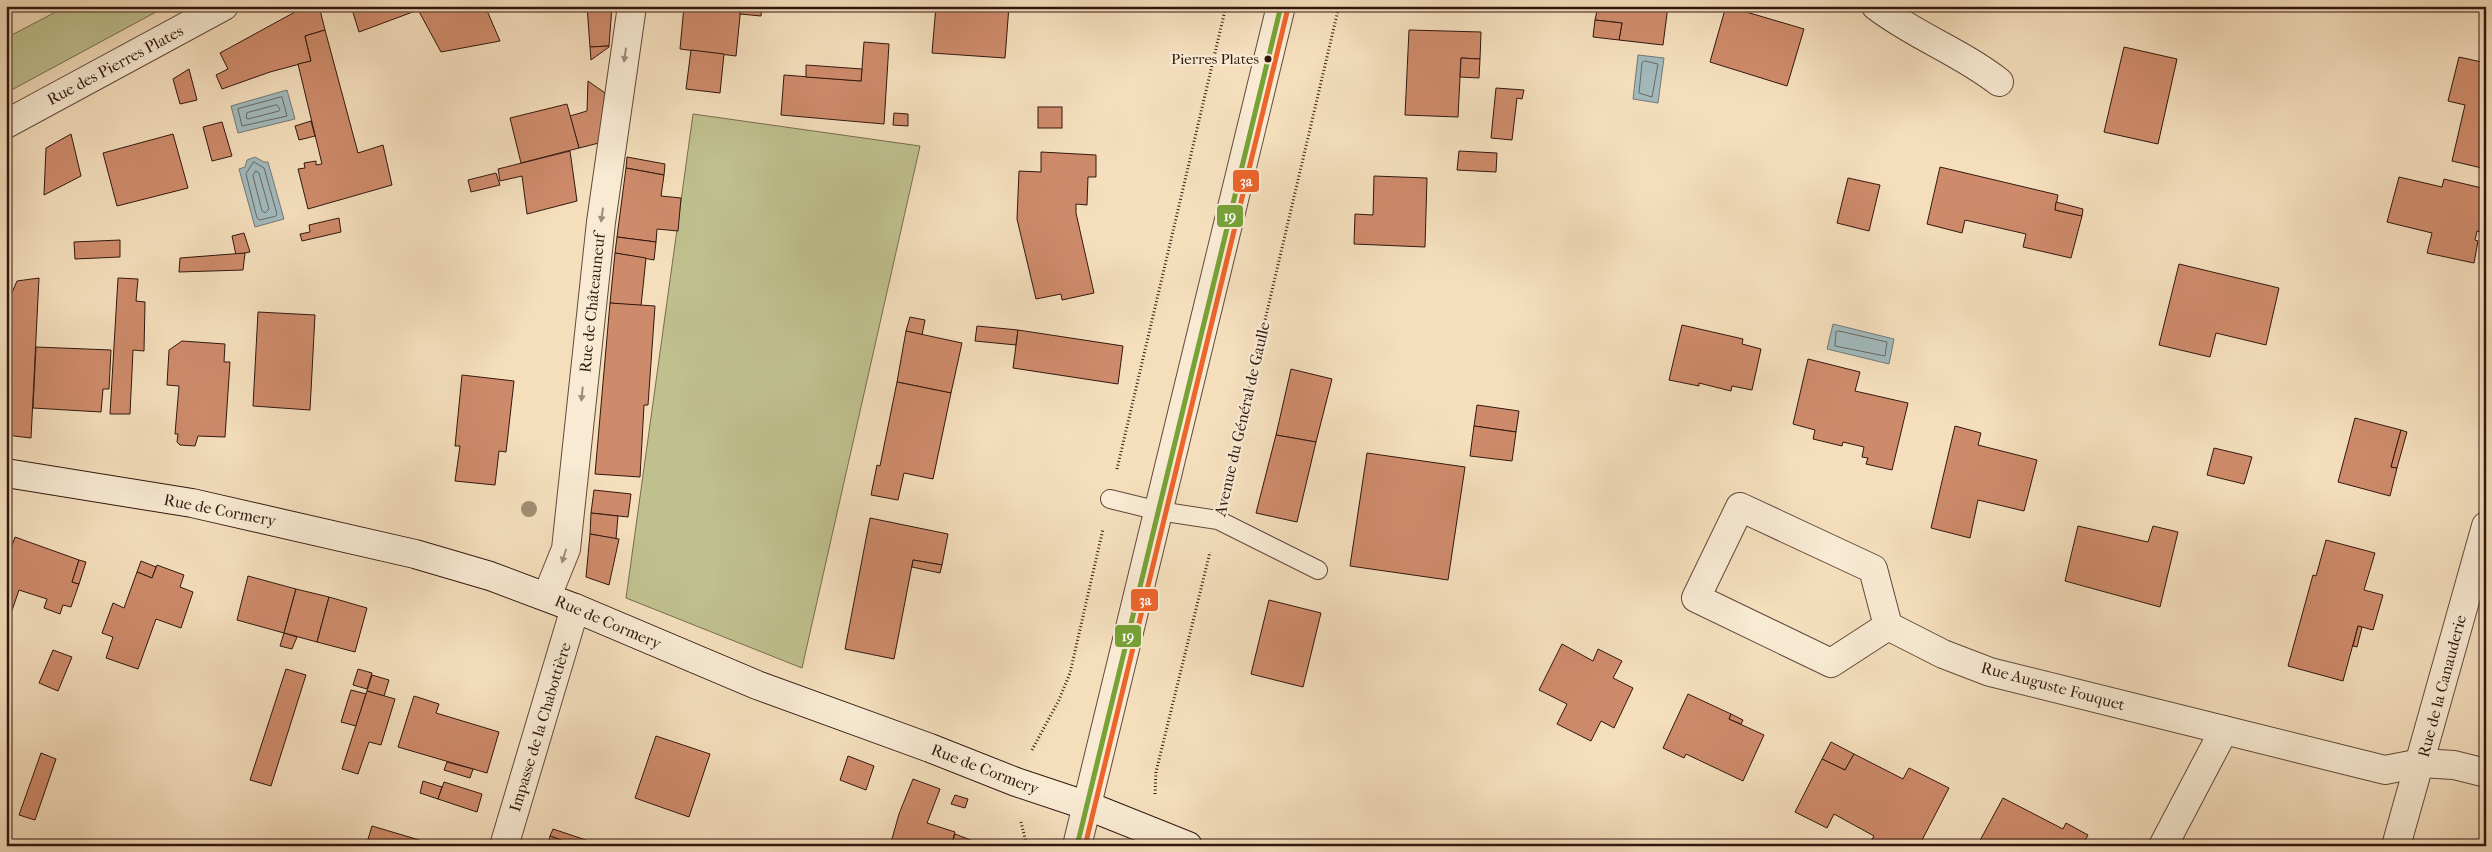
<svg xmlns="http://www.w3.org/2000/svg" width="2492" height="852" font-family="'IM FELL French Canon',serif">
<style>
.green{fill:#bfc08e;stroke:#786c4e}
.water{fill:#a1b9bb;stroke:#757876}
.lines{fill:none;stroke-linecap:round;stroke-linejoin:round}
.shore{stroke:#6a6864;stroke-width:1}
.building{fill:#ce8b6b;stroke:#32170e}
.service-casing{stroke:#62493a;stroke-width:20}
.minor-casing{stroke:#62493a;stroke-width:30}
.tertiary-casing{stroke:#62493a;stroke-width:30}
.secondary-casing{stroke:#32170e;stroke-width:30}
.path{stroke:#32170e;stroke-width:3;stroke-dasharray:1 2.5;stroke-linecap:butt}
.service{stroke:#f8ead3;stroke-width:18}
.minor{stroke:#f8ead3;stroke-width:28}
.tertiary{stroke:#f8ead3;stroke-width:28}
.secondary{stroke:#f8ead3;stroke-width:28}
.bus-1-casing{stroke:#f8ead3;stroke-width:9}
.bus-2-casing{stroke:#f8ead3;stroke-width:9}
.bus-1{stroke:#77a236;stroke-width:5}
.bus-2{stroke:#ec652c;stroke-width:5}
.tree{fill:#a08d71}
.oneway{fill:#9f8b7a}
.bus-dot{fill:#32170e;stroke:#f8ead3;stroke-width:2}
.labels{text-anchor:middle;dominant-baseline:central;stroke-width:4.5;stroke-linejoin:round;paint-order:stroke}
.bus-label{font-size:15px;fill:#32170e;stroke:#f8ead3;text-anchor:end}
.street-label{font-size:16px;fill:#32170e;stroke:#f8ead3}
.line-badge{stroke:#f8ead3;stroke-width:2}
.badge-label{font-size:14px;text-anchor:middle;font-weight:bold;fill:#fff}
</style>
<rect width="100%" height="100%" fill="#f4debc"/>
<filter id="stains"><feTurbulence type="fractalNoise" baseFrequency=".004" numOctaves="4"/><feColorMatrix values="0 0 0 0 .2 0 0 0 0 .09 0 0 0 0 .02 0 0 0 .5 -.17"/></filter>
<radialGradient id="worn" r=".72"><stop offset=".6" stop-color="#630" stop-opacity="0"/><stop offset="1" stop-color="#630" stop-opacity=".3"/></radialGradient>
<!-- green -->
<g class="green">
<polygon points="67,6 167,6 6,93 6,38"/>
<polygon points="693,114 920,146 802,668 626,598"/>
</g>
<!-- water -->
<g class="water">
<polygon points="1638,55 1664,58 1658,103 1633,99"/>
<polygon points="287,90 295,119 238,133 231,106"/>
<polygon points="255,157 264,162 268,162 284,219 255,227 239,169 245,167 247,160"/>
<polygon points="1833,324 1894,339 1889,364 1827,349"/>
</g>
<g class="lines">
<!-- shore -->
<g class="shore">
<polygon points="1645,61 1658,64 1652,97 1639,93 1642,63"/>
<polygon points="282,97 287,116 242,126 238,109"/>
<polygon points="277,105 280,109 279,111 248,119 246,118 247,113"/>
<polygon points="254,162 264,168 277,214 276,216 260,220 257,218 246,174"/>
<polygon points="256,171 259,173 269,209 265,213 262,211 253,176"/>
<polygon points="1839,331 1887,342 1885,356 1835,346 1836,332"/>
</g>
</g>
<!-- building -->
<g class="building">
<polygon points="306,6 319,6 325,30 305,36 311,61 270,72 222,89 216,75 228,69 220,53"/>
<polygon points="351,6 416,6 418,10 359,32"/>
<polygon points="416,6 485,6 500,41 441,52"/>
<polygon points="587,6 612,6 609,46 590,47"/>
<polygon points="684,6 741,6 736,56 680,49"/>
<polygon points="741,6 762,6 761,16 740,14"/>
<polygon points="936,6 1009,6 1005,58 932,53"/>
<polygon points="1598,6 1668,6 1663,45 1619,40 1622,23 1595,20"/>
<polygon points="1726,6 1804,29 1787,86 1710,62"/>
<polygon points="1595,20 1622,23 1619,40 1593,37"/>
<polygon points="325,30 358,153 383,145 392,185 308,209 298,169 305,168 304,163 316,161 316,165 322,164 298,64 311,61 305,36"/>
<polygon points="1409,30 1481,32 1480,59 1461,58 1458,117 1405,115"/>
<polygon points="864,42 889,44 884,124 781,115 784,75 861,81"/>
<polygon points="609,46 609,47 591,60 590,47"/>
<polygon points="2124,47 2177,59 2158,144 2104,132"/>
<polygon points="691,50 724,54 720,93 686,89"/>
<polygon points="2459,57 2486,63 2486,169 2452,161 2465,105 2448,101"/>
<polygon points="1461,58 1480,59 1479,78 1460,77"/>
<polygon points="806,65 862,69 861,81 806,77"/>
<polygon points="189,69 197,100 180,104 173,79"/>
<polygon points="588,81 605,93 599,143 579,148 570,116 587,111"/>
<polygon points="1496,88 1524,90 1522,99 1517,98 1512,140 1491,138"/>
<polygon points="567,104 579,148 521,163 510,118"/>
<rect x="1038" y="107" width="24" height="21"/>
<polygon points="894,113 908,114 908,126 893,125"/>
<polygon points="311,121 315,136 299,140 295,126"/>
<polygon points="222,122 232,156 212,161 203,127"/>
<polygon points="71,134 81,176 44,195 46,148"/>
<polygon points="173,134 188,188 117,206 103,153"/>
<polygon points="570,151 577,201 527,214 522,176 500,181 498,169"/>
<polygon points="1459,151 1497,153 1496,172 1457,170"/>
<polygon points="1041,152 1096,155 1096,177 1088,177 1087,205 1076,204 1076,213 1094,293 1062,300 1061,294 1036,299 1017,219 1019,171 1041,172"/>
<polygon points="627,157 665,164 664,175 626,168"/>
<polygon points="1940,167 2058,195 2055,210 2082,216 2071,258 2023,247 2026,234 1965,220 1962,233 1927,224"/>
<polygon points="626,168 664,175 661,196 681,198 678,231 657,229 656,242 617,237"/>
<polygon points="496,173 500,185 471,192 468,180"/>
<polygon points="1374,176 1427,178 1425,247 1354,244 1355,214 1373,215"/>
<polygon points="2399,177 2442,187 2444,179 2486,189 2486,213 2480,232 2477,231 2475,240 2478,241 2474,263 2427,253 2432,233 2387,222"/>
<polygon points="1848,178 1880,185 1869,231 1837,223"/>
<polygon points="2056,202 2083,209 2082,216 2055,210"/>
<polygon points="339,218 341,232 302,241 300,234 310,232 309,225"/>
<polygon points="244,233 250,252 236,255 232,236"/>
<polygon points="617,237 656,242 654,260 615,253"/>
<polygon points="120,240 120,257 75,259 74,242"/>
<polygon points="245,253 243,270 179,272 180,258"/>
<polygon points="615,253 646,258 641,306 610,303"/>
<polygon points="2179,264 2279,288 2266,345 2216,333 2210,357 2159,345"/>
<polygon points="39,278 31,438 6,435 7,304 17,281"/>
<polygon points="118,278 138,279 136,301 145,302 144,351 133,350 130,414 110,414"/>
<polygon points="610,303 655,306 648,405 644,405 640,477 595,474"/>
<polygon points="258,312 315,315 310,410 253,406"/>
<polygon points="910,317 925,320 922,335 906,331"/>
<polygon points="1682,325 1743,339 1742,344 1761,349 1752,390 1732,386 1731,391 1699,383 1699,386 1669,380"/>
<polygon points="977,326 1018,330 1016,345 975,341"/>
<polygon points="1018,330 1123,346 1118,384 1013,368"/>
<polygon points="906,331 962,343 951,393 897,382"/>
<polygon points="182,341 225,344 224,362 230,362 225,437 198,436 195,446 180,445 177,442 178,434 175,434 179,386 167,385 169,350"/>
<polygon points="36,347 111,350 109,389 103,389 101,412 33,408"/>
<polygon points="1808,359 1860,372 1855,391 1908,403 1892,470 1866,464 1868,458 1862,457 1864,447 1843,442 1842,446 1813,439 1815,430 1793,424"/>
<polygon points="1291,369 1332,379 1316,442 1276,435"/>
<polygon points="462,375 514,381 506,452 499,451 495,485 455,481 460,446 455,446"/>
<polygon points="897,382 951,393 933,479 904,473 898,500 871,495 877,465 880,466"/>
<polygon points="1477,405 1519,411 1516,432 1474,426"/>
<polygon points="2355,418 2401,430 2391,467 2397,468 2390,496 2338,482"/>
<polygon points="1474,426 1516,432 1512,461 1470,456"/>
<polygon points="1955,426 1981,433 1978,445 2037,460 2024,511 1978,500 1970,538 1931,528"/>
<polygon points="2401,430 2407,432 2397,468 2391,467"/>
<polygon points="1276,435 1316,442 1297,522 1256,513"/>
<polygon points="2214,448 2252,457 2244,484 2207,475"/>
<polygon points="1367,453 1465,467 1448,580 1350,566"/>
<polygon points="594,490 631,494 628,517 591,513"/>
<polygon points="591,513 618,516 616,539 590,534"/>
<polygon points="870,518 948,534 942,565 913,560 894,659 845,649"/>
<polygon points="2078,526 2148,542 2153,526 2178,532 2160,607 2065,581"/>
<polygon points="590,534 619,539 609,585 586,577"/>
<polygon points="15,537 79,560 72,582 79,584 71,607 63,605 60,614 44,608 47,599 19,590 6,628 6,563"/>
<polygon points="2326,540 2375,553 2364,590 2383,595 2373,630 2358,626 2343,681 2288,666 2313,575 2316,576"/>
<polygon points="79,560 86,562 79,584 72,582"/>
<polygon points="913,560 942,565 940,573 912,567"/>
<polygon points="141,561 156,567 152,578 137,572"/>
<polygon points="157,565 184,575 180,587 193,592 181,628 156,619 138,669 106,658 113,637 102,633 113,603 124,608 137,572 152,578"/>
<polygon points="248,576 296,589 284,633 237,620"/>
<polygon points="296,589 329,597 317,642 284,633"/>
<polygon points="329,597 367,608 355,652 317,642"/>
<polygon points="1269,600 1321,613 1303,687 1251,674"/>
<polygon points="2358,626 2362,627 2357,647 2353,646"/>
<polygon points="284,633 297,637 292,649 280,646"/>
<polygon points="1562,644 1593,661 1598,649 1622,661 1613,678 1633,688 1614,728 1601,721 1591,741 1557,724 1567,704 1539,690"/>
<polygon points="53,650 72,657 58,691 39,683"/>
<polygon points="286,669 306,675 271,786 250,780"/>
<polygon points="358,669 372,673 367,689 353,685"/>
<polygon points="372,675 389,680 384,696 367,691"/>
<polygon points="351,690 366,694 356,726 341,722"/>
<polygon points="367,691 395,699 381,745 369,742 358,774 342,769"/>
<polygon points="1688,694 1731,714 1729,719 1764,735 1743,781 1686,754 1684,758 1663,748"/>
<polygon points="414,696 439,704 436,713 499,732 487,773 398,747"/>
<polygon points="1731,714 1743,720 1741,724 1729,719"/>
<polygon points="656,736 710,754 689,817 635,798"/>
<polygon points="1831,742 1854,754 1845,770 1822,759"/>
<polygon points="41,753 56,759 35,820 19,815"/>
<polygon points="1854,754 1903,779 1909,768 1949,788 1919,846 1881,846 1871,841 1874,836 1834,814 1827,828 1795,812 1822,759 1845,770"/>
<polygon points="848,756 874,766 866,790 840,780"/>
<polygon points="447,762 473,769 470,778 444,770"/>
<polygon points="913,779 940,789 927,823 955,832 951,846 890,846 899,814"/>
<polygon points="423,781 442,787 438,799 420,793"/>
<polygon points="444,782 482,794 477,812 438,799"/>
<polygon points="955,795 968,799 965,808 951,804"/>
<polygon points="2003,798 2063,829 2066,823 2088,835 2082,846 1977,846"/>
<polygon points="372,826 436,845 436,846 366,846"/>
<polygon points="553,829 586,840 585,846 578,846 550,836"/>
<polygon points="955,834 976,842 975,846 951,846"/>
<polygon points="550,836 578,846 548,846"/>
</g>
<g class="lines">
<!-- service casing -->
<g class="service-casing">
<polyline id="service" points="1110,499 1159,511 1218,520 1318,570"/>
</g>
<!-- minor casing -->
<g class="minor-casing">
<g id="minor">
<path d="M 1876,6 C 1915,36 1961,52 1999,82"/>
<polyline points="6,124 224,6"/>
<polygon points="1740,507 1873,569 1888,626 1831,663 1696,598"/>
<polyline points="547,596 566,549 601,222 632,6"/>
<polyline points="1888,626 1943,654 1990,672 2224,730 2385,770 2421,763 2454,765 2486,773"/>
<polyline points="504,846 575,608"/>
<polyline points="2163,846 2224,730"/>
<polyline points="2396,846 2486,526"/>
</g>
</g>
<!-- tertiary casing -->
<g class="tertiary-casing">
<polyline id="tertiary" points="1077,846 1281,6"/>
</g>
<!-- secondary casing -->
<g class="secondary-casing">
<polyline id="secondary" points="6,473 192,503 415,554 490,576 575,608 757,685 930,748 1016,782 1088,806 1188,846"/>
</g>
<!-- path -->
<g class="path">
<polyline points="1117,469 1226,6"/>
<polyline points="1225,490 1339,6"/>
<polyline points="1032,750 1059,700 1070,673 1103,529"/>
<polyline points="1155,794 1156,772 1210,552"/>
<polyline points="1021,822 1027,846"/>
</g>
<!-- service -->
<use href="#service" class="service"/>
<!-- minor -->
<use href="#minor" class="minor"/>
<!-- tertiary -->
<use href="#tertiary" class="tertiary"/>
<!-- secondary -->
<use href="#secondary" class="secondary"/>
<!-- bus-1 casing -->
<g class="bus-1-casing">
<polyline id="bus-1" points="1077,846 1281,6"/>
</g>
<!-- bus-2 casing -->
<g class="bus-2-casing">
<polyline id="bus-2" points="1085,846 1288,8"/>
</g>
<!-- bus-1 -->
<use href="#bus-1" class="bus-1"/>
<!-- bus-2 -->
<use href="#bus-2" class="bus-2"/>
</g>
<!-- trees -->
<circle class="tree" cx="529" cy="509" r="8"/>
<!-- one-way arrows -->
<defs><path id="oneway-solid" d="M-6-.8H1V-3.2L6.5 0L1 3.2V.8H-6Z" transform="scale(1.25)"/></defs>
<g class="oneway">
<use href="#oneway-solid" transform="translate(625 55) rotate(98)"/>
<use href="#oneway-solid" transform="translate(602 215) rotate(98)"/>
<use href="#oneway-solid" transform="translate(582 394) rotate(96)"/>
<use href="#oneway-solid" transform="translate(564 556) rotate(107)"/>
</g>
<!-- markers -->
<circle class="bus-dot" cx="1268" cy="59" r="4.5"/>
<g class="labels">
<!-- bus labels -->
<g class="bus-label">
<text x="1259" y="59">Pierres Plates</text>
</g>
<!-- street labels -->
<g class="street-label">
<text transform="translate(115 65) rotate(-28)">Rue des Pierres Plates</text>
<text transform="translate(592 303) rotate(-84)">Rue de Châteauneuf</text>
<text transform="translate(1242 419) rotate(-77)">Avenue du Général de Gaulle</text>
<text transform="translate(220 510) rotate(11)">Rue de Cormery</text>
<text transform="translate(608 622) rotate(23)">Rue de Cormery</text>
<text transform="translate(2053 686) rotate(15)">Rue Auguste Fouquet</text>
<text transform="translate(2442 686) rotate(-75)">Rue de la Canauderie</text>
<text transform="translate(540 727) rotate(-73)">Impasse de la Chabottière</text>
<text transform="translate(985 769) rotate(21)">Rue de Cormery</text>
</g>
</g>
<g class="line-badge">
<rect x="1232" y="169" width="28" height="24" rx="5" fill="#ec652c"/>
<rect x="1216" y="204" width="28" height="24" rx="5" fill="#77a236"/>
<rect x="1130" y="588" width="29" height="24" rx="5" fill="#ec652c"/>
<rect x="1114" y="624" width="28" height="24" rx="5" fill="#77a236"/>
</g>
<g class="badge-label">
<text x="1246" y="186">3a</text>
<text x="1230" y="221">19</text>
<text x="1145" y="605">3a</text>
<text x="1128" y="641">19</text>
</g>
<!-- margin -->
<rect width="2492" height="852" fill="none" stroke="#f4debc" stroke-width="25"/>
<rect x="8" y="8" width="2477" height="837" fill="none" stroke="#32170e" stroke-width="2.5"/>
<rect x="12" y="12" width="2467" height="827" fill="none" stroke="#32170e"/>
<rect width="100%" height="100%" filter="url(#stains)"/>
<rect width="100%" height="100%" fill="url(#worn)"/>
</svg>
